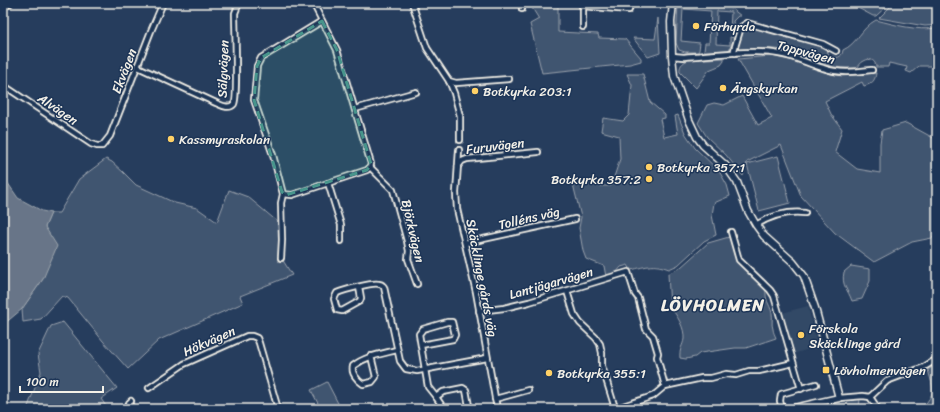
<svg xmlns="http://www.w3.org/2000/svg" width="940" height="412" font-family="Sriracha,sans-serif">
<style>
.built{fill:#334966}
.green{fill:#40546f;stroke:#9aa2ac}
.water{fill:#677588;stroke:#9fa7ae}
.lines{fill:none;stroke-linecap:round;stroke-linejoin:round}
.minor-casing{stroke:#f4f1e8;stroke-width:8}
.tertiary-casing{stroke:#f4f1e8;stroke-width:9}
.primary-casing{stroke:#f4f1e8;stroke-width:10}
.minor{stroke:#1d3557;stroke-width:4.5}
.tertiary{stroke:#1d3557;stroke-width:6}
.primary{stroke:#1d3557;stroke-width:7}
.marked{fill:#48958c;fill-opacity:0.2;stroke:#48958c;stroke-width:3;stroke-dasharray:8 5;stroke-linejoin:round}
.poi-dot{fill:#ffd166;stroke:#1d3557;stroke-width:1.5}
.labels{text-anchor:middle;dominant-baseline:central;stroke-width:3;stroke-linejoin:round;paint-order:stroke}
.poi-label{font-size:13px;fill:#f4f1e8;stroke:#1d3557;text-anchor:start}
.street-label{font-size:13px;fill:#f4f1e8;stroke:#1d3557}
.district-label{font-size:17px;font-weight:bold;letter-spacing:1px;fill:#f4f1e8;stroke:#1d3557}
</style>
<rect width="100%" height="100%" fill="#263d5d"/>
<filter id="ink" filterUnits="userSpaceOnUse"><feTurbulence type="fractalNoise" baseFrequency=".025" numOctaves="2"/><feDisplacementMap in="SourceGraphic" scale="8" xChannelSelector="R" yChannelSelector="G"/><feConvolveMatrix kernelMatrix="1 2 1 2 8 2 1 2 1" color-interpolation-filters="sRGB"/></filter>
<g filter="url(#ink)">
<!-- built -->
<polygon class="built" points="808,306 818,349 809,349 793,354 782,313"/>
<!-- green -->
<g class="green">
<polygon points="529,3 558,3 558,32 598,34 599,38 625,39 641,58 641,61 630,64 542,73 530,24 539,19"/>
<polygon points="678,3 719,3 727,5 741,16 738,16 733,21 734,28 738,29 735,34 730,32 731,12 717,11 716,44 730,45 730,37 734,38 729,50 704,51 705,43 709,43 711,11 683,9 681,41 700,43 699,50 698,52 685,52 679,50 676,43"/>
<polygon points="883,3 890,3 876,16 873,16 858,8"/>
<polygon points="894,3 937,3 937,25 925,26 879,18"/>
<polygon points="658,18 660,53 648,57 633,38 655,39"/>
<path d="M 876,20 C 896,25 916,31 937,28 L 937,66 L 919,66 L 911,73 L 906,71 L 907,67 L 889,63 L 888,67 L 876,67 C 876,61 870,57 864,61 C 861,62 859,66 857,68 C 846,68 836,68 826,65 C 813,61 801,54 788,51 C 771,47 756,49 738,50 L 737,48 L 744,29 L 752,26 L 826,47 L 829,56 C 836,58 842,59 843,50 C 857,44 861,28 876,20 Z"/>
<path d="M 771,56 L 789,60 L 831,74 L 842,76 L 876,73 C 875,81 872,84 864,86 L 862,82 L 825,101 L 831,114 L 842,129 L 835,152 L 857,169 L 880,173 L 880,143 L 882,130 L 906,123 L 937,140 L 937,237 L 912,242 L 874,262 L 835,233 L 801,196 L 781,145 L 747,162 L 743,176 L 726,155 L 707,137 L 698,123 L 707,105 L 714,103 L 724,105 L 742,96 L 758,125 L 772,118 L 738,59 Z"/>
<path d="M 724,58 L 724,61 L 721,65 L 709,70 L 696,88 L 680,72 C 679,66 682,63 688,60 Z"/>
<path d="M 627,74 L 643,74 L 650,102 L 665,115 L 665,118 L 660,119 L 664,137 L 678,134 L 675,116 L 678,115 L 685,133 L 695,148 L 719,171 L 727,185 L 730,196 L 714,203 L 712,215 L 716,235 L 704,241 L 678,265 L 669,269 C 654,263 647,266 631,270 L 628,265 L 621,267 L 615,274 L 606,277 L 604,266 L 586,259 L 583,251 L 579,228 L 581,217 L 573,184 L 586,180 L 600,186 L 611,186 L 620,159 L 619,136 L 601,131 L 603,118 L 623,121 L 629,115 L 632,85 Z"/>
<polygon points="778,156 790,203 759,211 747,164"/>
<polygon points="106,159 112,162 123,172 136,185 175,203 197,208 217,222 229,190 248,197 279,223 279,254 292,275 240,296 243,303 159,340 128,369 103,341 68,298 62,296 41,319 23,322 22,309 43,279 45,227 51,213 59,213 79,179"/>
<path d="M 729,237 L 738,263 L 766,288 C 765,302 769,302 772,313 C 773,318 771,324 773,329 C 773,332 775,335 776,338 L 746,348 L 735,348 L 700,353 L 695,357 L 686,359 L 680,358 C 679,349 683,346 684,339 C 685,328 677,315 670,307 L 668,274 L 681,267 L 708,243 Z"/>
<path d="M 851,266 L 870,269 L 870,281 L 862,299 L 852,301 C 848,289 841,286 844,272 Z"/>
<polygon points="63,322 117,388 101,399 108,409 27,409 41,372 38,354 51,326"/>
<path d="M 937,364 L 937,409 L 921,409 C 936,392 934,391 928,370 Z"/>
<polygon points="327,382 341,409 321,409 311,390"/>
<polygon points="860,399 859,409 810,409 842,401"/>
</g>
<!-- water -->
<polygon class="water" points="3,176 18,198 42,211 51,213 45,227 57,246 43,279 22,309 3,325"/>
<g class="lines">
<!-- minor casing -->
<g class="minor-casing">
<g id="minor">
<polyline points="412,3 427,48 449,81 454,93 460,116 460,140"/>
<polyline points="583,3 583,27"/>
<polyline points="582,6 629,10 630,3"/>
<polyline points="522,9 522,3"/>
<polyline points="735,53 734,50 741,27 747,23 823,44 836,51"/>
<path d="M 672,56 L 684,57 C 713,55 752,49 779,54 C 794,56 809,64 823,68 C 839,74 855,72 872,70"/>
<path d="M 138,67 L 216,103 C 221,105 229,110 234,104 C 238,99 235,25 235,13 L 239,3"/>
<polyline points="449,81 456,83 509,79"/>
<polyline points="3,85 91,144 97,146 102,146 110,136 151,31 163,3"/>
<polyline points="355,109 416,92"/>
<polyline points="459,150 456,193 457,209 476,292 497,409"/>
<polyline points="458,166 462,161 467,159 538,152"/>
<polyline points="370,167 393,190 407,241 409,251 408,259 417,284"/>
<polyline points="328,183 341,225 341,241"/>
<polyline points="283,194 292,195 367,170 370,167 371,164 337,50 313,3"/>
<path d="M 756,225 C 770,216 788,211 805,213"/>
<polyline points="731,232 739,260 770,290 774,296 801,389"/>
<polyline points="465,243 575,219"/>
<polyline points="281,258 282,240 281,203 283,194 273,155 254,100 257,66 261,58 322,21"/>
<path d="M 359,287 L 361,298 L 360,301 L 342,311 L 337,310 L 334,299 L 337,293 C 344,290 373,282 379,284 C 382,284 382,285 384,287 L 400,361 L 406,369 L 417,371 L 487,358"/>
<polyline points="567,291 574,314 580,323 596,338 600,344 602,353 602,366 615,408"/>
<polyline points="479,311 504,308 529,302 628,272 635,294 638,298 646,329 653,336 658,353 657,357 665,386"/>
<polyline points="421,345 453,339 455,335 452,322 447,322 423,329 419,334 428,387 436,397 444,409"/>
<path d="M 371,356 L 376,377 L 372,382 L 363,384 C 357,380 351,373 353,366 C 366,356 381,354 397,350"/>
<polyline points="149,388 184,364 247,336 252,336 257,338 259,343 278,409"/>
<polyline points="436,397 443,392 463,388 466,390 469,406 465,409"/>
<polyline points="870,397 887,381 924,367 937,359"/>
<polyline points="870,397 878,409"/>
<polyline points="839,398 863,396 870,397"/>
<polyline points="495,399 528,390"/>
<polyline points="127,409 129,403 131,401"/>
<polyline points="614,409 653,396 665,386 702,378 711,378 726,374 736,375 749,371 759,371 793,363"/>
<polyline points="782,409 780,401 781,394 816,384"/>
</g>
</g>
<!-- tertiary casing -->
<g class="tertiary-casing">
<polyline id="tertiary" points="673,3 671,22 672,56 674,76 689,120 697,137 703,145 725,165 737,182 748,211 756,225 764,236 793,262 804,276 815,308 839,398 790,409"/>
</g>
<!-- primary casing -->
<g class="primary-casing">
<polyline id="primary" points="3,6 9,3"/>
</g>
<!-- minor -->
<use href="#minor" class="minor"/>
<!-- tertiary -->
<use href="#tertiary" class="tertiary"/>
<!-- primary -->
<use href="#primary" class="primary"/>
</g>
</g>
<!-- marked area -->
<path class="marked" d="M 322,21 L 337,50 L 371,164 L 367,170 L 286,195 L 282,192 L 254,100 L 257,66 L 261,58 Z"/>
<!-- markers -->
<g class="poi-dot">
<circle cx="696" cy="26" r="4"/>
<circle cx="723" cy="88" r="4"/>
<circle cx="475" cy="91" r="4"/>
<circle cx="171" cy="139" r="4"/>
<circle cx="649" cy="167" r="4"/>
<circle cx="649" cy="179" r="4"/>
<circle cx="801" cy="335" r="4"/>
<rect x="822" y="366" width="8" height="8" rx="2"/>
<circle cx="549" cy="373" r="4"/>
</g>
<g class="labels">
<!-- poi labels -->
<g class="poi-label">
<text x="704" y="26">Förhyrda</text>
<text x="731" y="88">Ängskyrkan</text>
<text x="483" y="91">Botkyrka 203:1</text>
<text x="179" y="139">Kassmyraskolan</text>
<text x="657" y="167">Botkyrka 357:1</text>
<text x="641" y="179" text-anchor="end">Botkyrka 357:2</text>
<text x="809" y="328">Förskola<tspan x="809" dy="15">Skäcklinge gård</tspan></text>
<text x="834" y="370">Lövholmenvägen</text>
<text x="557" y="373">Botkyrka 355:1</text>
</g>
<!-- street labels -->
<g class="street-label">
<text transform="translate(806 52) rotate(15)">Toppvägen</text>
<text transform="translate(223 69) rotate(-88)">Sälgvägen</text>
<text transform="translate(124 71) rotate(-69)">Ekvägen</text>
<text transform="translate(58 109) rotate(34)">Alvägen</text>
<text transform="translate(495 146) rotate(-7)">Furuvägen</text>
<text transform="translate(529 218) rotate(-13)">Tolléns väg</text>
<text transform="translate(413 231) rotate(77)">Björkvägen</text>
<text transform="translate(482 278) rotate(79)">Skäcklinge gårds väg</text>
<text transform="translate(551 283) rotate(-16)">Lantjägarvägen</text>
<text transform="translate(209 341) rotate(-24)">Hökvägen</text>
</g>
<!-- district labels -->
<g class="district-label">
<text x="713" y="305">LÖVHOLMEN</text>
</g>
</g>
<!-- margin -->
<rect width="940" height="412" fill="none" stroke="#1d3557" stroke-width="16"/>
<rect x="8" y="8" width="924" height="396" fill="none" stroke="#f4f1e8" stroke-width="1.5" filter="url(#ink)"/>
<!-- scale -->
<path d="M20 386v6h83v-6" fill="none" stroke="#f4f1e8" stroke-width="2"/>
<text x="26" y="386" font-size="12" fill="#f4f1e8" stroke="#1d3557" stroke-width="3" paint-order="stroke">100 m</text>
</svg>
